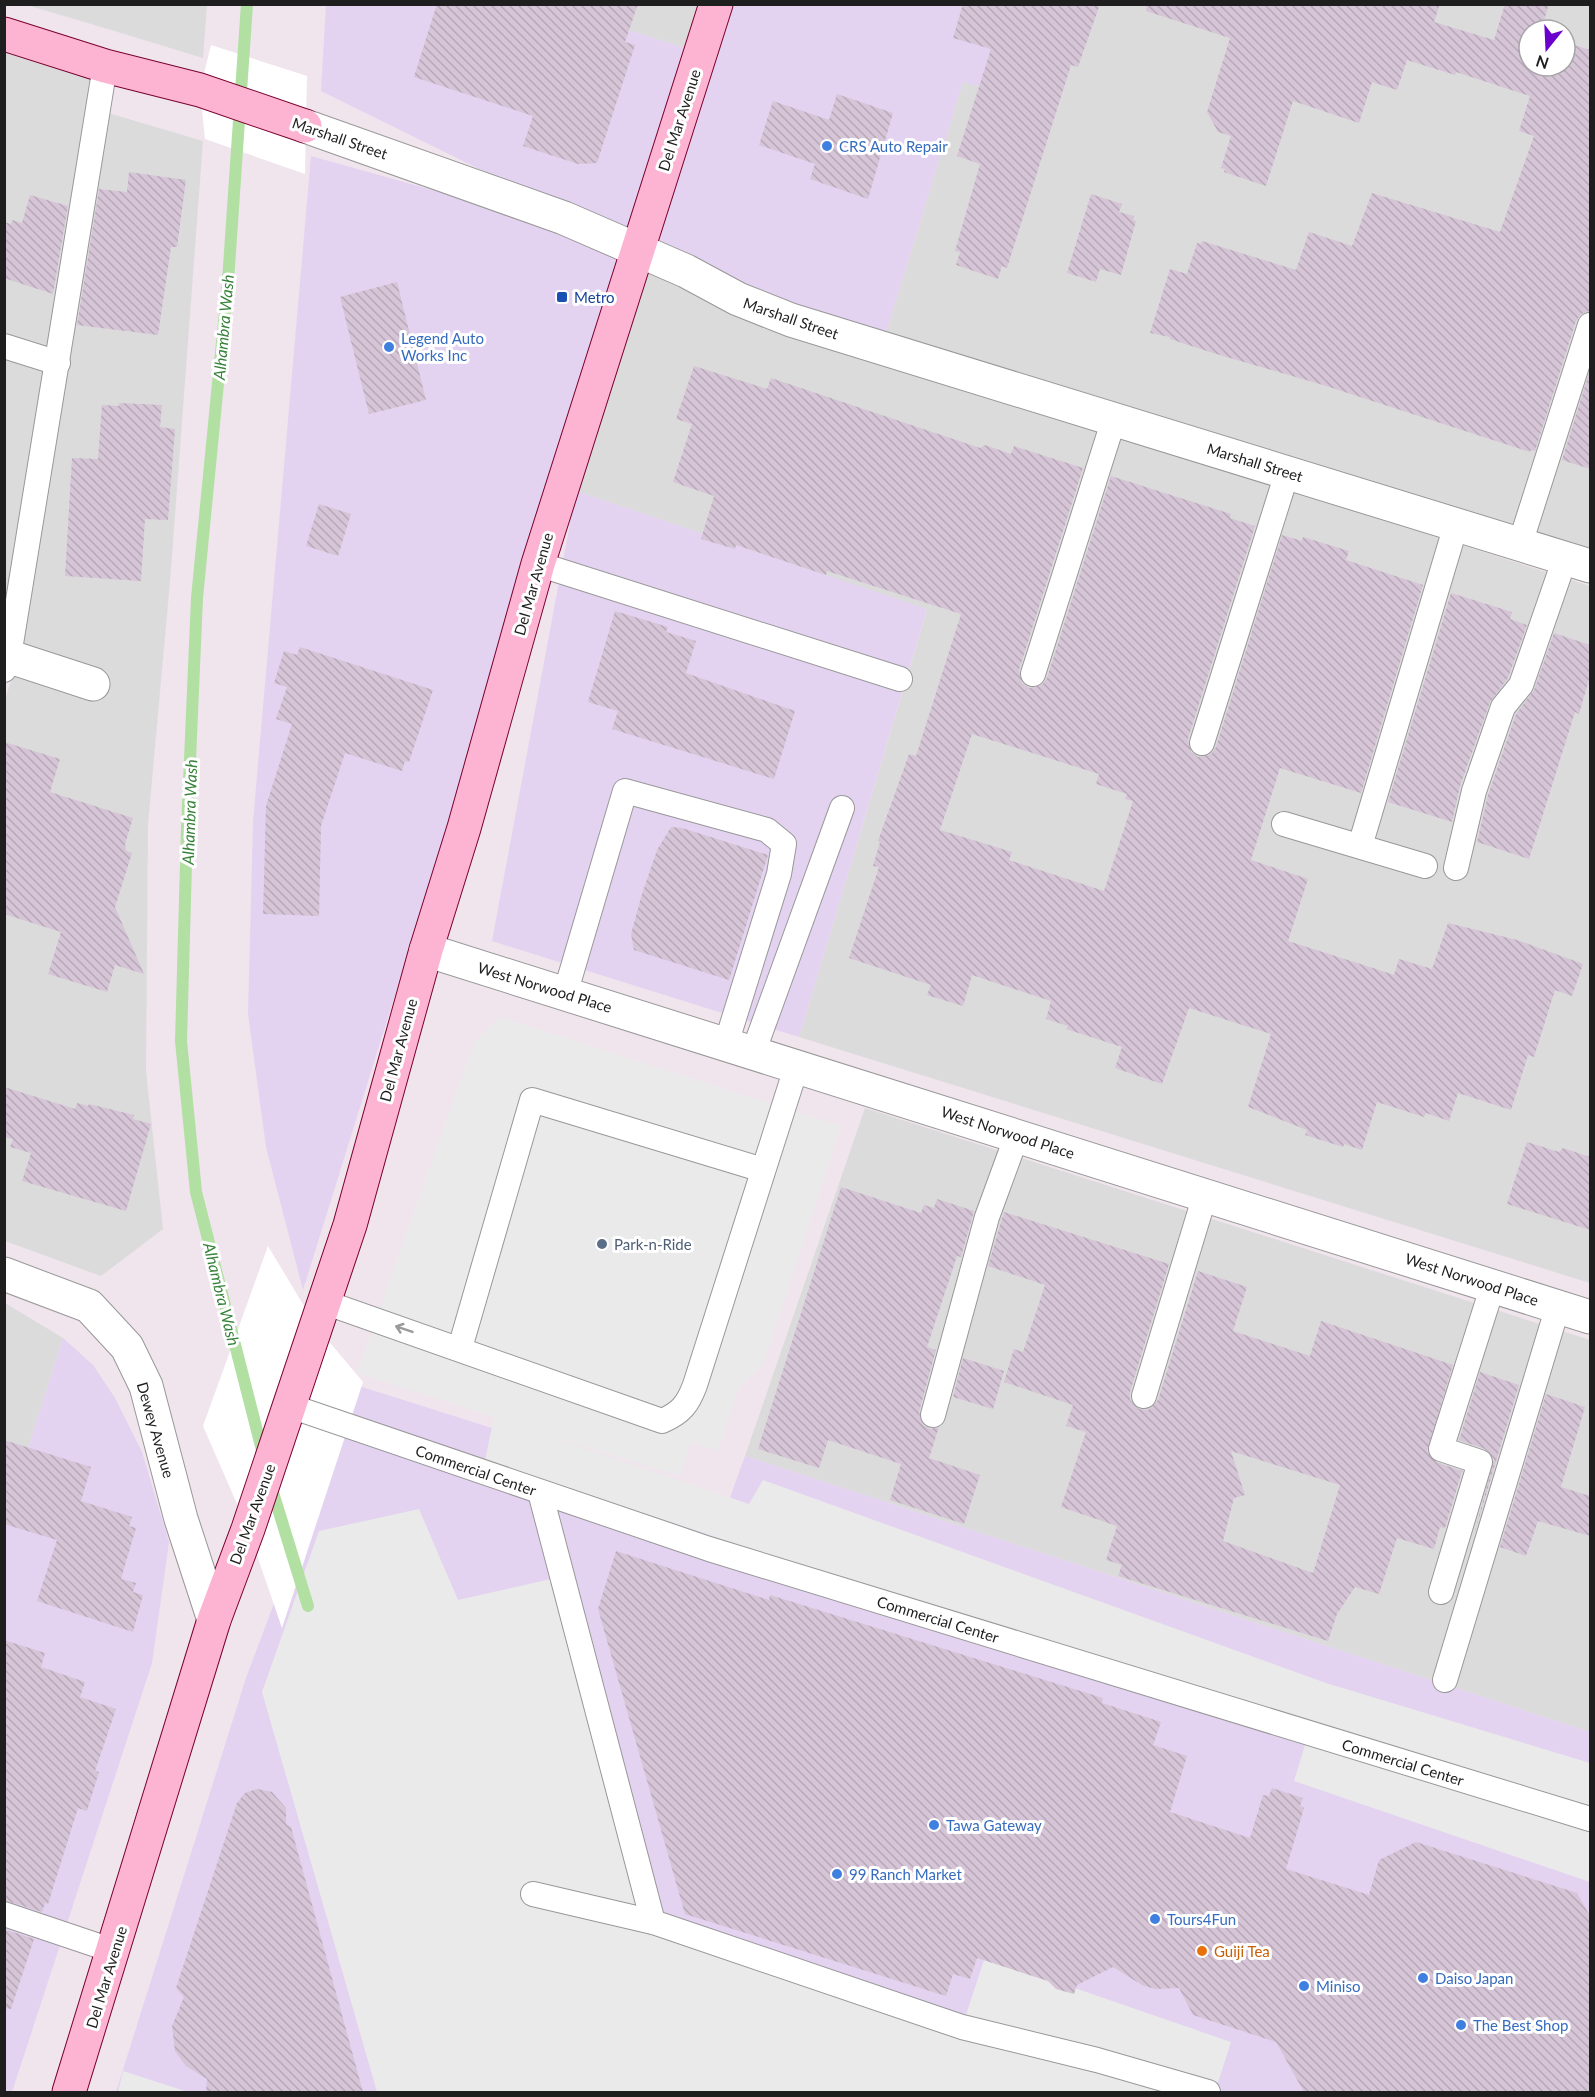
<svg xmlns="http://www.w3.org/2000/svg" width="1595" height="2097" font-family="Lato,sans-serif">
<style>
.residential{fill:#dcdbdc;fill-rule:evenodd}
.commercial{fill:#e4d2f1}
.parking{fill:#eaeaea}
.pier{fill:#fff}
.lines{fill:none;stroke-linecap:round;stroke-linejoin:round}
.stream{stroke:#b1e0a2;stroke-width:12}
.building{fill:url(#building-back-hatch);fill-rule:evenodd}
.lane-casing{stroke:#989898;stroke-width:26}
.street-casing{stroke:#989898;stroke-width:35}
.secondary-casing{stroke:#7a002d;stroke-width:35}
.lane{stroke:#fff;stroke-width:24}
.street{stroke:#fff;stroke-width:33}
.secondary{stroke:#fdb4d3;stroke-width:33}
.oneway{stroke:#9a9a9a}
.shop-dot{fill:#3f7fe0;stroke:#fff;stroke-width:2}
.transit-dot{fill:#1a4fb4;stroke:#fff;stroke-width:2}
.service-dot{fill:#5c6f8a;stroke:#fff;stroke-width:2}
.food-dot{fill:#e8710a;stroke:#fff;stroke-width:2}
.labels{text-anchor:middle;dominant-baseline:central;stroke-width:6;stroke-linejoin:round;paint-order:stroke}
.street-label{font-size:15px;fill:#1e1e1e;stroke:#fff}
.shop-label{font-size:15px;fill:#366cbe;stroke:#fff;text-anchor:start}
.transit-label{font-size:15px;fill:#164399;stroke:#fff;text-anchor:start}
.service-label{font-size:15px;fill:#4e5e75;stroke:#fff;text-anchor:start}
.food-label{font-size:15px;fill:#c56008;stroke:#fff;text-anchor:start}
.water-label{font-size:16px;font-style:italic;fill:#358238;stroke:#fff}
</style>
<defs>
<pattern id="building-back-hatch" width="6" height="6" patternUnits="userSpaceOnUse" patternTransform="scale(1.5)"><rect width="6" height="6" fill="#d6c4d7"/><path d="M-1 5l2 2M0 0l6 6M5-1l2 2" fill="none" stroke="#b7a8b8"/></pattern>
</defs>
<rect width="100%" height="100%" fill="#f0e4ed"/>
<!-- residential -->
<g class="residential">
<polygon points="27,5 207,5 203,58 121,33"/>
<polygon points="549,5 705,5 691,50"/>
<path d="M 1021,5 L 1590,5 L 1590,548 L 885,336 L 963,82 ZM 1529,30 L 1565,30 L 1565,66 L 1529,66 Z"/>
<polygon points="4,46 92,72 49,351 5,337"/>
<polygon points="105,112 203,141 170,582 148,824 146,1071 163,1229 101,1276 5,1241 5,699 20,654"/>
<polygon points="648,260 785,329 1590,586 1590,1283 799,1037 927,610 576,491"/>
<polygon points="5,354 46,368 5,630"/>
<polygon points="865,1108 1590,1340 1590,1732 745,1456"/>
<polygon points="5,1303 63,1338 5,1522"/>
</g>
<!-- commercial -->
<g class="commercial">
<polygon points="326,5 549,5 691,50 631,241 568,213 321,91"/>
<polygon points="729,5 1021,5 994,90 963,82 885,336 777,302 654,247"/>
<polygon points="311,156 565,227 626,254 303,1290 266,1147 248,1014 253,822"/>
<polygon points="576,491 927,609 799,1037 492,941"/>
<polygon points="63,1338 93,1365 115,1398 142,1452 169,1542 152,1663 12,2092 5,2092 5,1522"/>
<polygon points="356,1385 728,1503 745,1456 1590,1732 1590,2092 116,2092 246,1678"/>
</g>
<!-- parking -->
<g class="parking">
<polygon points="500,1017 841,1126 764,1362 737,1392 718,1451 691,1442 680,1476 534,1431 749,1504 763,1480 1326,1683 1590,1763 1590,1882 1294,1781 1308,1735 485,1460 494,1417 357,1373 474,1042"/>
<polygon points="419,1509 458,1600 564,1576 653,1922 962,2027 985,1957 1231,2042 1215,2092 377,2092 262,1692 319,1531"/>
<polygon points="123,2071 188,2092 118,2092"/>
</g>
<!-- pier -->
<g class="pier">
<polygon points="211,45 307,76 305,174 205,139 200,90"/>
<polygon points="268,1246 316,1326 363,1382 282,1628 248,1529 203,1426"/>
</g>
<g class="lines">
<!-- stream -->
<g class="stream">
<polyline points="247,4 228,281 197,598 187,829 181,1041 196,1192 264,1458"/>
<polyline points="271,1486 308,1606"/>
</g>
</g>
<!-- building -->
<g class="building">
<polygon points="437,4 638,4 625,42 635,45 597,163 578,164 523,146 533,116 414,77"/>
<polygon points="963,4 1100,4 1078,67 1071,65 1007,268 1002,266 998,279 956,265 960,252 955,251 980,164 957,156 991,49 953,38"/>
<polygon points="1147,4 1440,4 1434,22 1494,40 1505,4 1549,4 1541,30 1529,30 1529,66 1565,66 1565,42 1590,50 1590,311 1581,314 1576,321 1535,451 1531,450 1530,452 1323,385 1213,353 1170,339 1170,337 1150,333 1170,269 1187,274 1197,243 1201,244 1202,241 1296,270 1309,232 1352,246 1372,193 1500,232 1534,136 1519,131 1530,96 1456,72 1455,75 1407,60 1397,90 1372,82 1359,123 1293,101 1266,186 1224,172 1225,169 1221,168 1231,136 1218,132 1207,112 1230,38 1146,11"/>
<polygon points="837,94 893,113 868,199 810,179 815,164 759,145 773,101 829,120"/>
<polygon points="129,172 186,180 177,247 171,247 158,335 77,325 99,189 127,192"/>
<polygon points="1091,194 1122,204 1119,212 1134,216 1133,220 1136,221 1121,275 1100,269 1096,282 1067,273"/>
<polygon points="30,195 68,206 53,294 4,278 4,222 11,224 12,220 22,223"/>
<polygon points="397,282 426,400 369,414 340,297"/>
<path d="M 694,366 L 767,389 L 771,378 L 980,448 L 985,445 L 1011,454 L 1014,446 L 1083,468 L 1019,670 L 1022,683 L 1029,688 L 1042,685 L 1047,678 L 1111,476 L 1231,514 L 1230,518 L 1255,526 L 1188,739 L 1191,752 L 1198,757 L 1211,754 L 1216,747 L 1282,535 L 1302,541 L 1303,537 L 1349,551 L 1346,560 L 1423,585 L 1361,793 L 1280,768 L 1251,860 L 1308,879 L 1288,941 L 1376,969 L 1394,975 L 1399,959 L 1432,969 L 1448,923 L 1517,940 L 1583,964 L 1572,996 L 1555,990 L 1534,1057 L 1528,1055 L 1511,1110 L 1458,1093 L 1449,1121 L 1426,1113 L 1424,1117 L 1377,1102 L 1362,1150 L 1344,1144 L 1343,1147 L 1305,1135 L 1307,1130 L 1248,1107 L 1271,1034 L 1189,1008 L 1162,1084 L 1115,1068 L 1122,1047 L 1066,1029 L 1068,1026 L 1046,1019 L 1051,1001 L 972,975 L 963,1006 L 927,995 L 931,985 L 849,958 L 879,867 L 873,866 L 880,842 L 878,841 L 909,754 L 916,756 L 961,614 L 827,571 L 826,575 L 736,545 L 735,549 L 701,539 L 714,496 L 673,482 L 692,424 L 676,419 ZM 972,734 L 1099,774 L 1096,784 L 1127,794 L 1125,799 L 1133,801 L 1104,891 L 1009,860 L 1012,852 L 940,830 Z"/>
<polygon points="1590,370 1590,469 1562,460"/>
<polygon points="119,403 162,405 160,427 175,429 168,520 145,519 141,581 65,576 72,458 98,459 102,405 119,406"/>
<polygon points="319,504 351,514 338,556 306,546"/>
<polygon points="1451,593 1512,612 1510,619 1527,625 1508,678 1490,702 1460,786 1452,822 1388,802"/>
<polygon points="615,611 668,627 666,632 696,641 686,673 795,711 774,779 612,729 618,711 588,702"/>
<polygon points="1554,633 1590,645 1590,676 1579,714 1575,712 1529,859 1477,842 1488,795 1516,714 1534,690"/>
<polygon points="300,647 433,690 409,762 405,761 402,771 345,753 321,826 319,916 263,914 266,806 292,724 276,719 287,687 274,683 284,651 297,655"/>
<polygon points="4,742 60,759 50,792 133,818 125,844 126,851 132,853 115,907 144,974 115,965 107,992 48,974 61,932 4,914"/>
<polygon points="671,827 682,828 768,855 729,980 634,950 631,934 642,894 657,850"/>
<polygon points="4,1087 75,1109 77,1103 88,1106 89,1104 134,1115 133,1119 151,1124 126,1211 22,1181 31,1153 10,1147 13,1139 4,1137"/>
<polygon points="1527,1142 1559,1152 1563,1148 1590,1157 1590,1230 1507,1204"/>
<polygon points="841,1187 921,1213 924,1205 934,1208 937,1199 974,1211 961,1257 957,1256 927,1347 936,1350 919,1412 923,1425 930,1429 939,1427 929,1458 980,1475 964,1524 890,1500 901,1464 828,1440 819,1468 758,1449"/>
<path d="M 1004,1212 L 1169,1264 L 1130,1392 L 1130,1400 L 1139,1409 L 1148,1410 L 1158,1400 L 1198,1271 L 1247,1287 L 1233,1331 L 1310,1356 L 1321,1321 L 1453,1365 L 1427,1451 L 1436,1462 L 1462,1471 L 1445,1528 L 1440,1527 L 1434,1549 L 1397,1538 L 1379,1594 L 1355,1587 L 1337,1614 L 1328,1641 L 1118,1576 L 1122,1565 L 1106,1560 L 1117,1526 L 1061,1507 L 1086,1432 L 1066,1426 L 1073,1405 L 1004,1382 L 1014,1349 L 1023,1352 L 1045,1285 L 988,1266 ZM 1231,1451 L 1340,1485 L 1313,1573 L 1223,1541 L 1234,1498 L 1245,1495 Z"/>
<polygon points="963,1358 1004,1371 993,1409 953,1397"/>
<polygon points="1480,1372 1519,1385 1473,1538 1494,1459 1485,1449 1459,1440"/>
<polygon points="1546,1394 1585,1407 1561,1487 1590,1496 1590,1536 1538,1521 1526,1556 1500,1547"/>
<polygon points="4,1440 91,1467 81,1501 132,1517 129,1526 136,1528 121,1579 136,1583 133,1592 143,1595 133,1632 37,1601 57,1540 4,1524"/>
<polygon points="616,1551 769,1600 770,1595 1103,1698 1102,1703 1161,1722 1153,1745 1187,1756 1170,1812 1250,1838 1263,1795 1269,1796 1272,1788 1303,1798 1300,1806 1304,1808 1286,1869 1369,1895 1379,1860 1416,1842 1577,1893 1590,1916 1590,2092 1304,2092 1276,2042 1193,2015 1179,1988 1155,1989 1142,1985 1113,1967 1077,1985 1074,1994 1056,1989 1048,1981 977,1958 970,1979 953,1974 946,1996 685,1914 598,1609"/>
<polygon points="4,1640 45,1653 41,1667 85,1682 80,1697 116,1709 95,1771 99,1772 87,1811 78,1808 48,1904 45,1903 42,1912 4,1900"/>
<polygon points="257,1789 272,1792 286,1808 286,1824 291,1827 363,2092 206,2092 207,2079 186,2066 175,2051 172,2026 184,1997 176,1988 237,1803 245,1793"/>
<polygon points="4,1929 34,1939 11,2009 4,2008"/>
</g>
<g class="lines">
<!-- lane casing -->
<g class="lane-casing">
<g id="lane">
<polyline points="4,346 58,363"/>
<polyline points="1520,544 1590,325"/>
<polyline points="538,564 900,679"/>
<polyline points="4,670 9,656 105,66"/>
<polyline points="1033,674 1114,419"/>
<polyline points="1202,743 1287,473"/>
<polyline points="1284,824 1425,866"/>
<polyline points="1360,846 1456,525"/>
<polyline points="1456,868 1474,791 1503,707 1521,685 1565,558"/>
<polyline points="565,994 625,791 767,830 784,844 779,874 726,1044"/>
<polyline points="753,1053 842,808"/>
<path d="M 324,1302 L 662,1421 C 681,1413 688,1404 695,1385 L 797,1065"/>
<polyline points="460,1348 532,1100 763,1170"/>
<polyline points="1144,1396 1205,1195"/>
<polyline points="290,1406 709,1549 1590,1819"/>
<polyline points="933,1415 987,1217 1017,1135"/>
<polyline points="540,1492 653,1922"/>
<polyline points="1441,1592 1480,1462 1441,1449 1493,1285"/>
<polyline points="1445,1680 1558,1306"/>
<polyline points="533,1894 653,1922 962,2027 1097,2060 1208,2092"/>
<polyline points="4,1914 114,1951"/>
</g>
</g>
<!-- street casing -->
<g class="street-casing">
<g id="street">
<polyline points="305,126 564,218 686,271 738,299 791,320 1590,566"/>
<polyline points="4,655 93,684"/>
<polyline points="426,950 1590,1317"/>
<polyline points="4,1274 89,1306 127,1347 146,1386 181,1519 214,1620"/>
</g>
</g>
<!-- secondary casing -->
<g class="secondary-casing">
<g id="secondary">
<polyline points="4,34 105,66 200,90 305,126"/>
<polyline points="69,2092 214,1620 248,1529 350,1225 426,950 464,828 538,564 716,4"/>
</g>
</g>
<!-- lane -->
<use href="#lane" class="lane"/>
<!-- street -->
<use href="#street" class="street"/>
<!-- secondary -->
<use href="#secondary" class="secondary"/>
</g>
<!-- one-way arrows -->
<defs><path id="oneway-shaft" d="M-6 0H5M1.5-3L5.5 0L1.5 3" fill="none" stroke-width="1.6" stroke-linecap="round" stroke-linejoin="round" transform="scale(1.5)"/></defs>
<use class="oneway" href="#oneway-shaft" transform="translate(404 1329) rotate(-161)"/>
<!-- markers -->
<g class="shop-dot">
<circle cx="827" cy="146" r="6"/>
<circle cx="389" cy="347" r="6"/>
<circle cx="934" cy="1825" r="6"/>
<circle cx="837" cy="1874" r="6"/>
<circle cx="1155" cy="1919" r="6"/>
<circle cx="1423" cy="1978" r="6"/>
<circle cx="1304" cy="1986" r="6"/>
<circle cx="1461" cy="2025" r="6"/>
</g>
<rect class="transit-dot" x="556" y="291" width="12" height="12" rx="3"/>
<circle class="service-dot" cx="602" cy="1244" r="6"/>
<circle class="food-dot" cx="1202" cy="1951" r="6"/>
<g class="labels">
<!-- street labels -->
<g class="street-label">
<text transform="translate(679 120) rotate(-72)">Del Mar Avenue</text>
<text transform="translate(340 138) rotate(19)">Marshall Street</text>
<text transform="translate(791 318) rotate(19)">Marshall Street</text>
<text transform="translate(1255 462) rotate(17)">Marshall Street</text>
<text transform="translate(533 584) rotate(-74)">Del Mar Avenue</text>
<text transform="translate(545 987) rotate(17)">West Norwood Place</text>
<text transform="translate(398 1050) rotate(-75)">Del Mar Avenue</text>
<text transform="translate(1008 1132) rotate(18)">West Norwood Place</text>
<text transform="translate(1472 1279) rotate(18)">West Norwood Place</text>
<text transform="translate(156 1430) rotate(74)">Dewey Avenue</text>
<text transform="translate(476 1470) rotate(19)">Commercial Center</text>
<text transform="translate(252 1514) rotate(-70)">Del Mar Avenue</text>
<text transform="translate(938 1619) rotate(17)">Commercial Center</text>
<text transform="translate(1403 1762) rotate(17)">Commercial Center</text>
<text transform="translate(106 1977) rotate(-73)">Del Mar Avenue</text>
</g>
<!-- shop labels -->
<g class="shop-label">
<text x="839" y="146">CRS Auto Repair</text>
<text x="401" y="338">Legend Auto<tspan x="401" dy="17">Works Inc</tspan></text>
<text x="946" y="1825">Tawa Gateway</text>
<text x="849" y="1874">99 Ranch Market</text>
<text x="1167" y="1919">Tours4Fun</text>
<text x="1435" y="1978">Daiso Japan</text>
<text x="1316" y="1986">Miniso</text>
<text x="1473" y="2025">The Best Shop</text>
</g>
<!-- transit labels -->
<g class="transit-label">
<text x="574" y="297">Metro</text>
</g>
<!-- service labels -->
<g class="service-label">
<text x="614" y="1244">Park-n-Ride</text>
</g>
<!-- food labels -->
<g class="food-label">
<text x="1214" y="1951">Guiji Tea</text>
</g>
<!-- water labels -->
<g class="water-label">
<text transform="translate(223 327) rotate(-85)">Alhambra Wash</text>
<text transform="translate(189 812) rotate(-88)">Alhambra Wash</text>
<text transform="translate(222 1294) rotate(76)">Alhambra Wash</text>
</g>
</g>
<!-- border -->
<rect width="1595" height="2097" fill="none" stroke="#1e1e1e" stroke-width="12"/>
<!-- north arrow -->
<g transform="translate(1547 48) rotate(198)"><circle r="28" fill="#ffffff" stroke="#a5a5a5" stroke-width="1.5"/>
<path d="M0-4.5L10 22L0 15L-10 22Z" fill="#6a00cc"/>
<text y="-9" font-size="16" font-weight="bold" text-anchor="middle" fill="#1e1e1e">N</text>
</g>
</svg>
